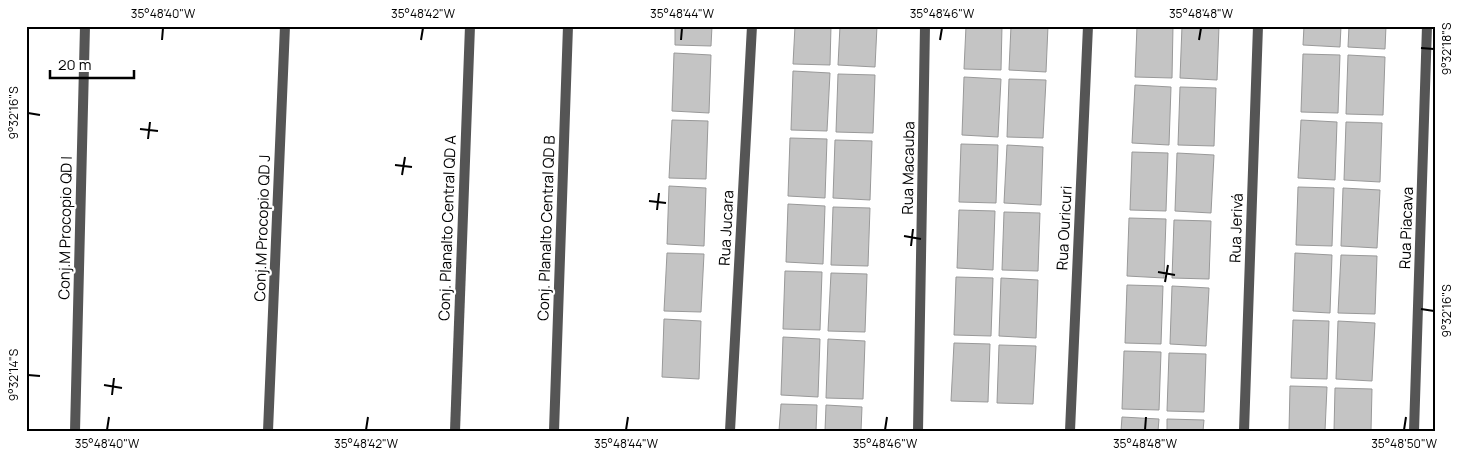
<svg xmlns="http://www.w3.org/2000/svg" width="1461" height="457" font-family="Manrope,sans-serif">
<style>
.building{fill:#c4c4c4;stroke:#999}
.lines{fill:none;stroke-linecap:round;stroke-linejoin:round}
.minor{stroke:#555;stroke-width:10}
.ticks{fill:none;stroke:#000;stroke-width:2}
.labels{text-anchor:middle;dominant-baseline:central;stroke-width:4.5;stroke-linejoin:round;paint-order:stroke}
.street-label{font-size:15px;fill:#000;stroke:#fff}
.neatline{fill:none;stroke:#000;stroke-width:2}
.ticks-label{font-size:12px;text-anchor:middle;fill:#000}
</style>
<rect width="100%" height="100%" fill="#fff"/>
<!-- building -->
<g class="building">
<polygon points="675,26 712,26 711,46 675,45"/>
<polygon points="795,26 831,26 830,65 793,64"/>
<polygon points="840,26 877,26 875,67 838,65"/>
<polygon points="966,26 1002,26 1001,70 964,69"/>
<polygon points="1011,26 1048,26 1046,72 1009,70"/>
<polygon points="1137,26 1173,26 1172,78 1135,77"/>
<polygon points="1182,26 1219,26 1217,80 1180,78"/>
<polygon points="1304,26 1341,26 1340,47 1303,45"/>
<polygon points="1349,26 1386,26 1385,49 1348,47"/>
<polygon points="674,53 711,55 709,113 672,111"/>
<polygon points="1303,54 1340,55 1338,113 1301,112"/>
<polygon points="1348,55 1385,57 1383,115 1346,114"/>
<polygon points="793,71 830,73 827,131 791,130"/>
<polygon points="838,74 875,75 873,133 836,132"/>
<polygon points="964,77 1001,79 998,137 962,135"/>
<polygon points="1009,79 1046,80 1043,138 1007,137"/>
<polygon points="1135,85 1171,87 1169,145 1132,143"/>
<polygon points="1180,87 1216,88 1214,146 1178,145"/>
<polygon points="672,120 708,121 706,179 669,178"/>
<polygon points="1301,120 1337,122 1335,180 1298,178"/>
<polygon points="1346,122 1382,123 1380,182 1344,180"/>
<polygon points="790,138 827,139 825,198 788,196"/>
<polygon points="835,140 872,141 870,200 833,198"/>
<polygon points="961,144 998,145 996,203 959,202"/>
<polygon points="1007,145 1043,147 1041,205 1004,203"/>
<polygon points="1132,152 1168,153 1166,211 1130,210"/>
<polygon points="1177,153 1214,155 1211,213 1175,211"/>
<polygon points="669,186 706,188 704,246 667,244"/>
<polygon points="1298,187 1334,188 1332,246 1296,245"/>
<polygon points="1343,188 1380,190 1377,248 1341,246"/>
<polygon points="788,204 825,206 823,264 786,262"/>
<polygon points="833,207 870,208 868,266 831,265"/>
<polygon points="959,210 995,211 993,270 957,268"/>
<polygon points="1004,212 1040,213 1038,271 1002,270"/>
<polygon points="1129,218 1166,219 1164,278 1127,276"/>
<polygon points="1174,220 1211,221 1209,279 1172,278"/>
<polygon points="667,253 704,254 701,312 664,311"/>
<polygon points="1295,253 1332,255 1330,313 1293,311"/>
<polygon points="1341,255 1377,256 1375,314 1338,313"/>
<polygon points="785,271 822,272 820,330 783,329"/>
<polygon points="831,273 867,274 865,332 828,331"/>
<polygon points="956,277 993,278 991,336 954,335"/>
<polygon points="1001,278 1038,280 1036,338 999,336"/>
<polygon points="1127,285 1163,286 1161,344 1125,343"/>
<polygon points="1172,286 1209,288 1206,346 1170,344"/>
<polygon points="664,319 701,321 699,379 662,377"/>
<polygon points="1293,320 1329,321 1327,379 1291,378"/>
<polygon points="1338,321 1375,323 1372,381 1336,379"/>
<polygon points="783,337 820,339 818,397 781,395"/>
<polygon points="828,339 865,341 863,399 826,398"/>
<polygon points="954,343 990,344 988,402 951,401"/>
<polygon points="999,345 1036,346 1033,404 997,403"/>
<polygon points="1124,351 1161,352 1159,410 1122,409"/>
<polygon points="1169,353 1206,354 1204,412 1167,411"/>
<polygon points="1290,386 1327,387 1325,431 1289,431"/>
<polygon points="1335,388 1372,389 1371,431 1334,431"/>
<polygon points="781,404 817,405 816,431 779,431"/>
<polygon points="826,405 862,407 861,431 825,431"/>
<polygon points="1122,417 1159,419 1158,431 1121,431"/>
<polygon points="1167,419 1204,420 1203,431 1167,431"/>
</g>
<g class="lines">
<!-- minor -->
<g class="minor">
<polyline points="75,431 85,26"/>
<polyline points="268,431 285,26"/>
<polyline points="455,431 470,26"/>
<polyline points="554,431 568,26"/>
<polyline points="730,431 752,26"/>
<polyline points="918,431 925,26"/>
<polyline points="1070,431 1088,26"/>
<polyline points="1244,431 1258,26"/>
<polyline points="1414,431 1427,26"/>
</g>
</g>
<!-- ticks -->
<path class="ticks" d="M 162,40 L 163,28M 421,40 L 423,28M 681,40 L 682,28M 940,40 L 942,28M 1199,40 L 1201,28M 1421,48 L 1434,49M 28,113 L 40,115M 140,129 L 158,131M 148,139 L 150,122M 395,165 L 412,167M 402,175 L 405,157M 649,201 L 666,203M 657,210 L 659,193M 904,236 L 921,239M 911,246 L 913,229M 1158,272 L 1175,275M 1165,282 L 1168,265M 1421,309 L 1434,311M 28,375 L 40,376M 104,385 L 122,388M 112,395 L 114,378M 107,430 L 109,417M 366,430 L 368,417M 626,430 L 628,417M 885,430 L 887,417M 1145,430 L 1146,417M 1404,430 L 1406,417"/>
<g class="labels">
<!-- street labels -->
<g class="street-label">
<text transform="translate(908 168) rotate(-89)">Rua Macauba</text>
<text transform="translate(65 228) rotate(-89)">Conj.M Procopio QD I</text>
<text transform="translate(262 228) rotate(-88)">Conj.M Procopio QD J</text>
<text transform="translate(447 228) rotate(-88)">Conj. Planalto Central QD A</text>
<text transform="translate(546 228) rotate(-88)">Conj. Planalto Central QD B</text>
<text transform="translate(726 228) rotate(-87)">Rua Jucara</text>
<text transform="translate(1064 228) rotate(-87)">Rua Ouricuri</text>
<text transform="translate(1236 228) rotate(-88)">Rua Jerivá</text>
<text transform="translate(1406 228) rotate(-88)">Rua Piacava</text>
</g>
</g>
<!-- border -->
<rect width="1461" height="457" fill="none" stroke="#ffffff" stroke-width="55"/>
<!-- scale -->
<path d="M50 70v8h84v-8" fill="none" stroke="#000000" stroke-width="2.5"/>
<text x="58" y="70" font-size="15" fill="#000000" stroke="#ffffff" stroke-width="4" paint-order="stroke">20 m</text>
<rect x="28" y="28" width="1406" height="402" class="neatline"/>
<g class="ticks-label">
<text x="163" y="18">35°48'40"W</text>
<text x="423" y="18">35°48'42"W</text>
<text x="682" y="18">35°48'44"W</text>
<text x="942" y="18">35°48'46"W</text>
<text x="1201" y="18">35°48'48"W</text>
<text transform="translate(1447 49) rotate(-90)" y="4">9°32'18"S</text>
<text transform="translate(14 113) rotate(-90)" y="4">9°32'16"S</text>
<text transform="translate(1447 311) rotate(-90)" y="4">9°32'16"S</text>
<text transform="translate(14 375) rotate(-90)" y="4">9°32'14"S</text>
<text x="107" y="448">35°48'40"W</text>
<text x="366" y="448">35°48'42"W</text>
<text x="626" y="448">35°48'44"W</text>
<text x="885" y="448">35°48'46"W</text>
<text x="1145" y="448">35°48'48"W</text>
<text x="1404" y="448">35°48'50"W</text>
</g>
</svg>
